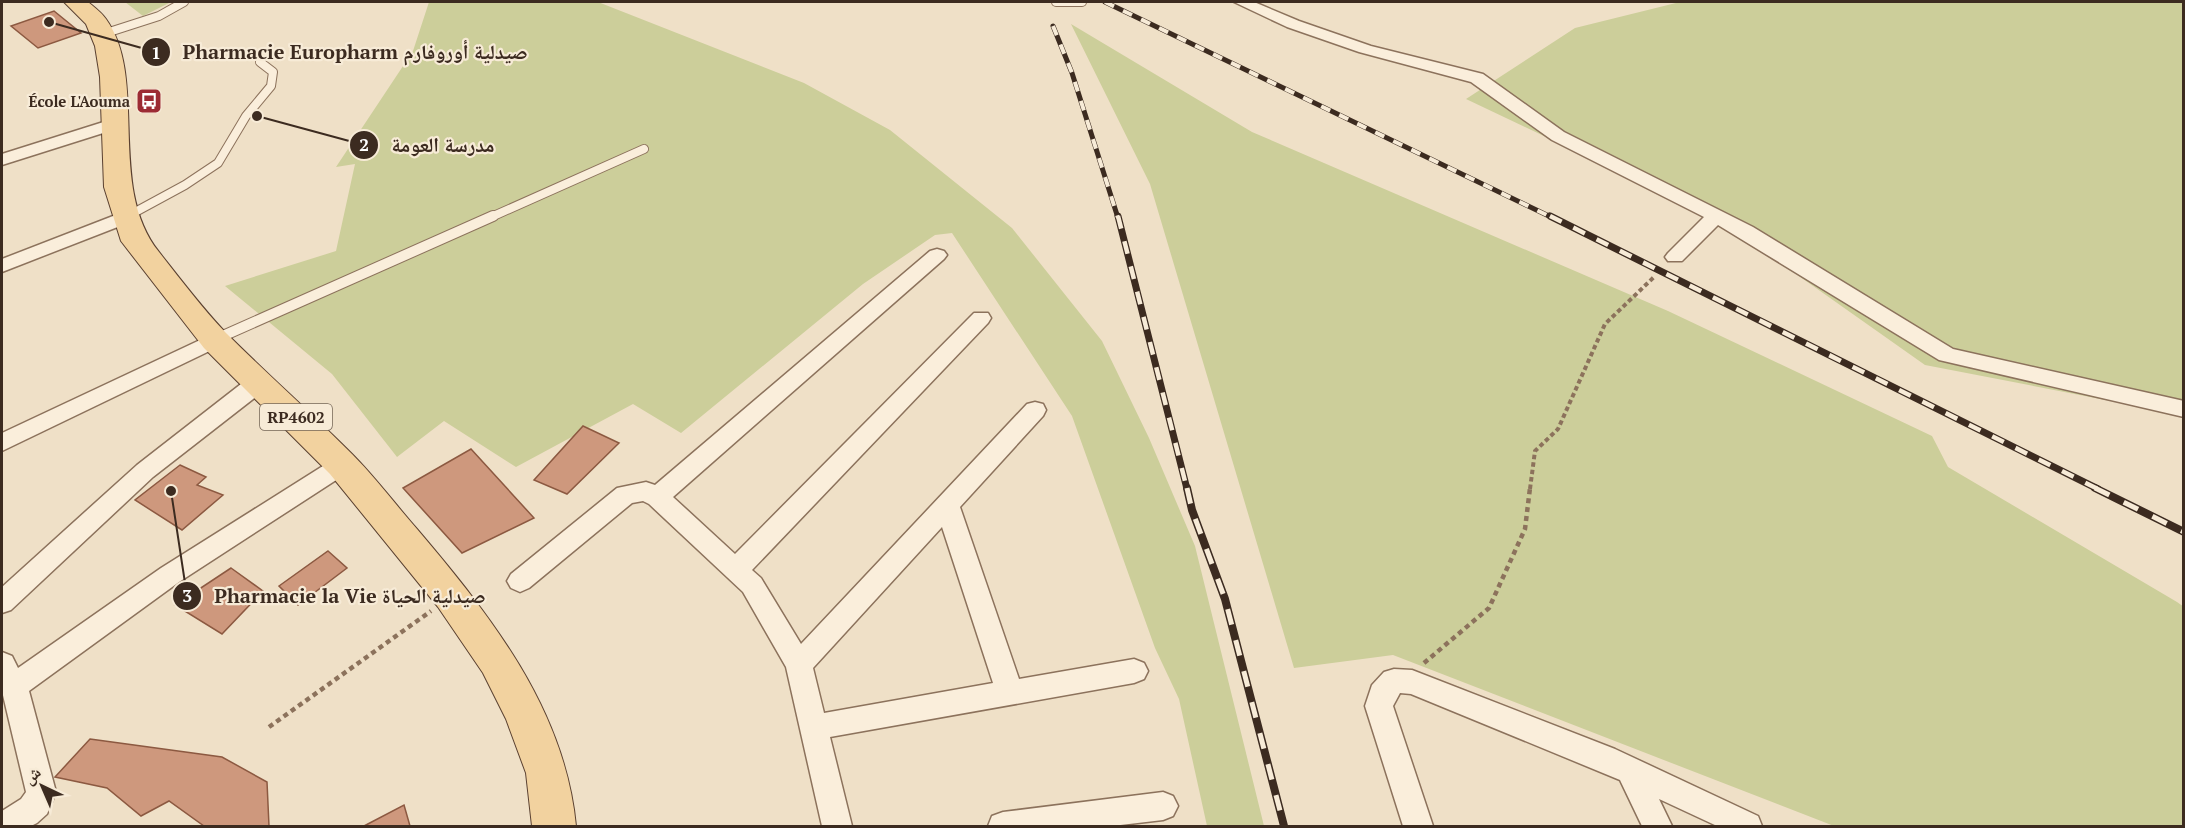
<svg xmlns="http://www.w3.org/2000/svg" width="2185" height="828" font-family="'PT Serif','Noto Naskh Arabic',serif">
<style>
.green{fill:#ccce9a}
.building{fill:#ce987d;stroke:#8c5941;stroke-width:1.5}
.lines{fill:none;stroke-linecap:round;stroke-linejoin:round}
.service-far1-casing{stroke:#8c725c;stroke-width:10}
.service-casing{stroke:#8c725c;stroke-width:12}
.minor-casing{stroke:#8c725c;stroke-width:3}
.primary-casing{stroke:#5a4030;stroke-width:2}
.path-far1{stroke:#8c725c;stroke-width:4;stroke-dasharray:4.5 3;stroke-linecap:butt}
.path{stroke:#8c725c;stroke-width:4.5;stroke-dasharray:5 4;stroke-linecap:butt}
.service-far1{stroke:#faeedb;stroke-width:8}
.service{stroke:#faeedb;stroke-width:10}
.minor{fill:#faeedb;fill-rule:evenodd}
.primary{fill:#f2d29f;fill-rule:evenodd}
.rail-far2-casing{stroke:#3c2b20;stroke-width:5}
.rail-far1-casing{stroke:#3c2b20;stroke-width:7}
.rail-casing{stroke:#3c2b20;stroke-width:8}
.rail-far2{stroke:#f7ebd7;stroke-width:4;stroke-dasharray:10;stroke-linecap:butt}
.rail-far1{stroke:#f7ebd7;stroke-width:4.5;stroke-dasharray:13;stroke-linecap:butt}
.rail{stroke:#f7ebd7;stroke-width:5;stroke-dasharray:16;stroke-linecap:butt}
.labels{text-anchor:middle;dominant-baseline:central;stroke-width:4.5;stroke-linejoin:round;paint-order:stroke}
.far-poi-label{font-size:15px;font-weight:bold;fill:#3c2b20;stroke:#f7ebd7;text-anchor:end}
.shield{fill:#f7ebd7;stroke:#746557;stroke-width:1.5}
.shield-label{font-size:16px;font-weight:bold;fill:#3c2b20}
.leader{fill:none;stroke:#3c2b20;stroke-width:2}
.callout-dot{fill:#3c2b20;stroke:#f7ebd7;stroke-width:2}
.mark-label{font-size:18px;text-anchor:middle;font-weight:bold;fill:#fff}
.callout-label{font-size:20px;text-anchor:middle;font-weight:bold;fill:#3c2b20;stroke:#f7ebd7;stroke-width:4.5;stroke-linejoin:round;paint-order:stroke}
</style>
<rect width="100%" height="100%" fill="#efe0c7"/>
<!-- green -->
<g class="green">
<polygon points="125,2 171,2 143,16"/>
<polygon points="429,2 598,2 804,83 890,130 1012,228 1102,341 1149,438 1195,546 1264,826 1207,826 1179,699 1155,648 1072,416 952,233 935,235 863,284 681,433 633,404 516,467 444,421 397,457 332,374 225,286 336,251 355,164 336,167 413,51"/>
<polygon points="1680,2 2183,2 2183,415 1925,365 1718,219 1466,99 1575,28"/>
<polygon points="1071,24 1252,132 1668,311 1932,436 1948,467 2177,602 2184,607 2183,826 1834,826 1393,655 1294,668 1150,184"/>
</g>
<!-- building -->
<g class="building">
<polygon points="54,11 81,33 38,48 11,26"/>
<polygon points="583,426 619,443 567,494 534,480"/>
<polygon points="471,449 534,518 462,553 403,488"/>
<polygon points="180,465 206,477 197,485 223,495 182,530 135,500"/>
<polygon points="328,551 347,568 298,605 279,586"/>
<polygon points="231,568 263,591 222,634 175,605"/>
<polygon points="90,739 222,757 267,782 269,826 204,826 169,801 141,816 107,788 55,777"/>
<polygon points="404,805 410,826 364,826"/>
</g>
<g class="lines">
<!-- service-far1 casing -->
<g class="service-far1-casing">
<g id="service-far1">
<polyline points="1056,2 1082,2"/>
<polyline points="103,34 159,16 184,2"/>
<polyline points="126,217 185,185 218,163 246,116 271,86 273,72 260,62"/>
<polyline points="489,218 644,149"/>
</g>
</g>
<!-- service casing -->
<g class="service-casing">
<polyline id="service" points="216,339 493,216"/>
</g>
<!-- minor casing -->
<g class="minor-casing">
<g id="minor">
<polygon points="1234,2 1254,2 1299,21 1371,46 1483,74 1564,132 1753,227 1953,349 2184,401 2184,417 1939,360 1718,225 1682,261 1668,261 1665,257 1668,253 1704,217 1552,140 1471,82 1359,52 1287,27"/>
<polygon points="113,119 122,124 119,128 2,165 2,154"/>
<polygon points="126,211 136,217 133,221 2,272 2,259"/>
<path d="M 937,249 L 944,251 L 947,255 L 944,259 L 673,497 L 735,554 L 974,313 L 988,313 L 991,318 L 988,323 L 752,570 L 761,578 L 801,644 L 1027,404 L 1035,402 L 1043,404 L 1046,410 L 1043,416 L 960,507 L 1019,679 L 1134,659 L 1144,663 L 1148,671 L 1144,679 L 1134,683 L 830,737 L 852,826 L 822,826 L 786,667 L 743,592 L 649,504 L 643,501 L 632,503 L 529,588 L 520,592 L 511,588 L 507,581 L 511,574 L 617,488 L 646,482 L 655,485 L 930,251 ZM 942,527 L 993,683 L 824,713 L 813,668 Z"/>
<polygon points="215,333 222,335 226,340 222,345 2,451 2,433"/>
<polygon points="258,375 266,377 269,383 266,389 153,477 11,610 2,613 2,587 137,465 250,377"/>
<polygon points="342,456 350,459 354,465 350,471 179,582 29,691 56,792 47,814 37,823 31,826 2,826 2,811 21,799 26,792 2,691 2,652 12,656 18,668 161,568 334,459"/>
<polygon points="1394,669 1412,670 1615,749 1758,816 1762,826 1717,826 1659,799 1672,826 1642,826 1620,780 1411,694 1400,693 1393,706 1433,826 1403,826 1365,706 1372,685 1384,672"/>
<polygon points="1163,792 1173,796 1178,806 1173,816 1163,820 1112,826 988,826 992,816 1003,812"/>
</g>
</g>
<!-- primary casing -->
<g class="primary-casing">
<path id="primary" d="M 64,2 L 88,2 C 94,7 101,12 106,19 C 149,79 106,186 159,252 C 181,280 202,308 226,333 C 267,374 311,413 352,454 C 375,477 395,504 417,529 C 490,615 565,709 576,826 L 532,826 L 526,773 L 506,719 L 483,673 L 438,607 L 330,474 L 204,348 L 121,241 L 104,187 L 100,77 L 95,46 L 86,24 Z"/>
</g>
<!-- path-far1 -->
<polyline class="path-far1" points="1530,489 1535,451 1558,429 1605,324 1654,277"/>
<!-- path -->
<g class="path">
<polyline points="1424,663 1489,608 1525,529 1530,488"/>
<polyline points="269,727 431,611"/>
</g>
<!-- service-far1 -->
<use href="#service-far1" class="service-far1"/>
<!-- service -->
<use href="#service" class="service"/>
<!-- minor -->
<use href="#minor" class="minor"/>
<!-- primary -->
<use href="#primary" class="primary"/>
<!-- rail-far2 casing -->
<g class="rail-far2-casing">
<g id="rail-far2">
<polyline points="1105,2 1553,218"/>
<polyline points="1053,26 1072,73 1118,218"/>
</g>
</g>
<!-- rail-far1 casing -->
<g class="rail-far1-casing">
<g id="rail-far1">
<polyline points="1118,216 1187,489"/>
<polyline points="1550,216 2098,489"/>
</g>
</g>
<!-- rail casing -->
<g class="rail-casing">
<g id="rail">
<polyline points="1187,488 1192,510 1225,599 1284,826"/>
<polyline points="2095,488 2184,532"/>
</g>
</g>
<!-- rail-far2 -->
<use href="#rail-far2" class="rail-far2"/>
<!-- rail-far1 -->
<use href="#rail-far1" class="rail-far1"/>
<!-- rail -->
<use href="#rail" class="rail"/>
</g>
<!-- icons -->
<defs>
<g id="bus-square" transform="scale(1.35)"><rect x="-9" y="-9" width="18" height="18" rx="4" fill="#9c2b34" stroke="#f7ebd7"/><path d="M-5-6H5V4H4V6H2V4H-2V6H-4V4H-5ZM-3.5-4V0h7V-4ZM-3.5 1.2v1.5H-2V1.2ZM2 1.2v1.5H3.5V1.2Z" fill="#fff"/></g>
</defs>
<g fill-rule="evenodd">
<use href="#bus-square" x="149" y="101"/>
</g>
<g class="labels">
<!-- far-poi labels -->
<g class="far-poi-label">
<text x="130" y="101">École L'Aouma</text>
</g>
<!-- shield labels -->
<rect class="shield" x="260" y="404" width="72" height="26" rx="4.5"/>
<g class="shield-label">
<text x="296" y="417">RP4602</text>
</g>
</g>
<!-- callouts -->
<path class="leader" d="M49 22L156 52M257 116L364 145M171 491L187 596"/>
<g class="callout-dot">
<circle cx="49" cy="22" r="6"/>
<circle cx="257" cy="116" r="6"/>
<circle cx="171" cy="491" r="6"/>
<circle cx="156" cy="52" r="15"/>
<circle cx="364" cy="145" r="15"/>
<circle cx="187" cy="596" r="15"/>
</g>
<g class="mark-label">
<text x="156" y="59">1</text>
<text x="364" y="151">2</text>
<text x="187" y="602">3</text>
</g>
<g class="callout-label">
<text x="355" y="59">Pharmacie Europharm صيدلية أوروفارم</text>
<text x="443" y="152">مدرسة العومة</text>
<text x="350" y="603">Pharmacie la Vie صيدلية الحياة</text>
</g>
<!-- border -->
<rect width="2185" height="828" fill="none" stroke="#3c2b20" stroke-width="6"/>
<!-- north arrow -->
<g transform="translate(42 786) rotate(316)" stroke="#f7ebd7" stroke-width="4.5" paint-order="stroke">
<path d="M0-4.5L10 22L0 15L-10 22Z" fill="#3c2b20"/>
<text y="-9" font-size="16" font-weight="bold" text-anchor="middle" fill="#3c2b20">ش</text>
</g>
</svg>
